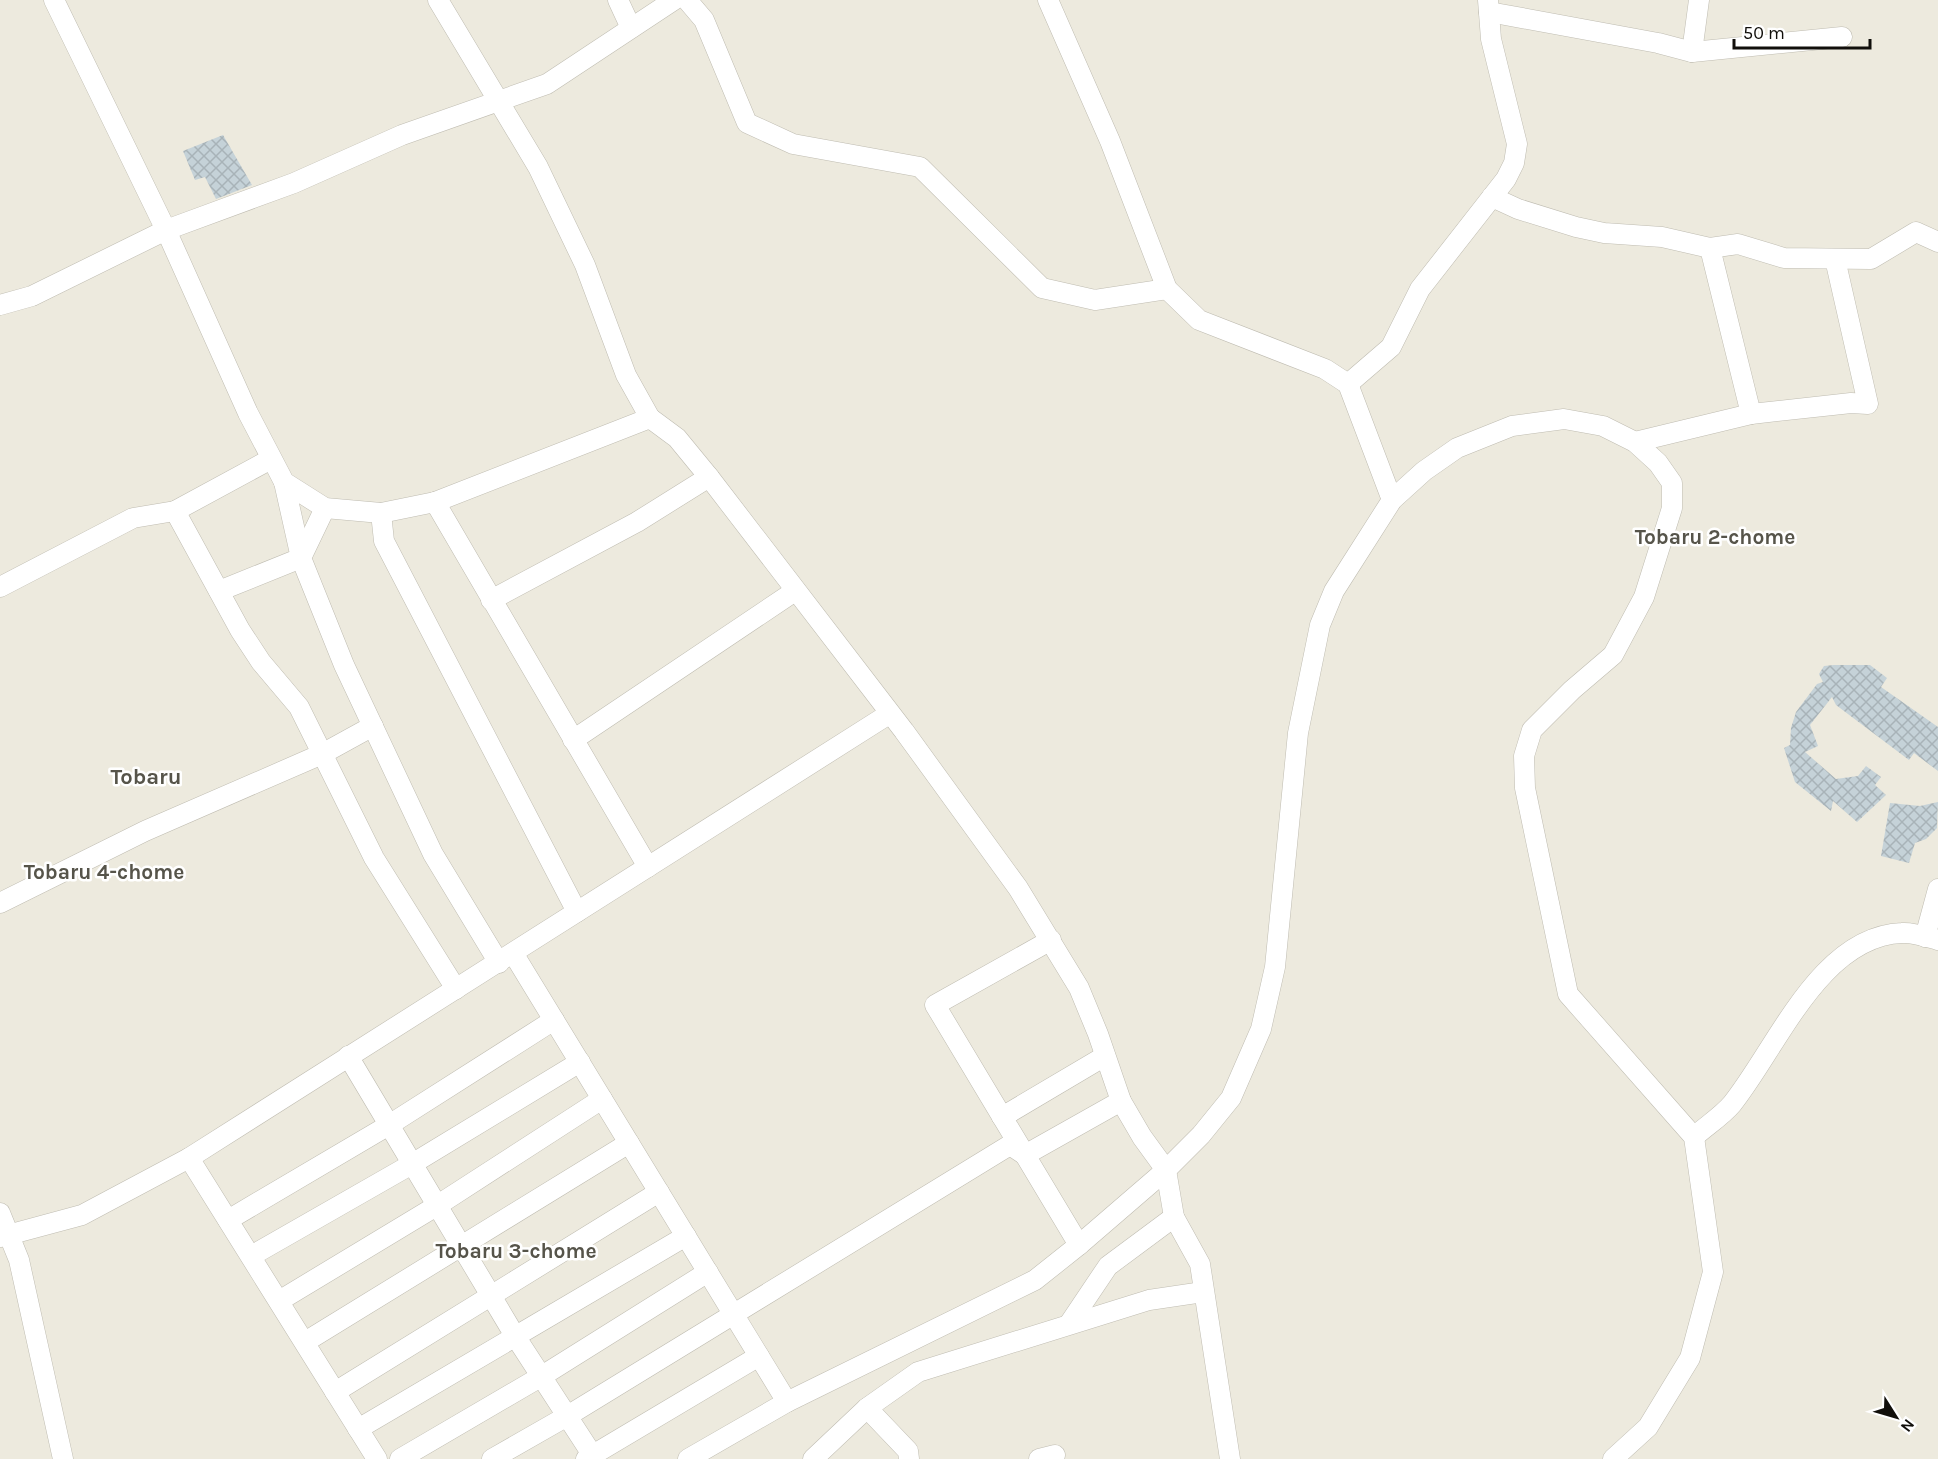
<svg xmlns="http://www.w3.org/2000/svg" width="1938" height="1459" font-family="Karla,sans-serif">
<style>
.building{fill:url(#building-cross-hatch)}
.lines{fill:none;stroke-linecap:round;stroke-linejoin:round}
.minor-casing{stroke:#bfbcb1;stroke-width:21}
.minor{stroke:#fff;stroke-width:20}
.labels{text-anchor:middle;dominant-baseline:central;stroke-width:5;stroke-linejoin:round;paint-order:stroke}
.neighbourhood-label{font-size:21px;font-weight:bold;fill:#56544a;stroke:#fff}
.quarter-label{font-size:22px;font-weight:bold;fill:#56544a;stroke:#fff}
</style>
<defs>
<pattern id="building-cross-hatch" width="8" height="8" patternUnits="userSpaceOnUse" patternTransform="scale(1.5)"><rect width="8" height="8" fill="#c5d2d8"/><path d="M0 0l8 8M0 8l8-8" fill="none" stroke="#a8b3b8"/></pattern>
</defs>
<rect width="100%" height="100%" fill="#edeade"/>
<!-- building -->
<g class="building">
<polygon points="223,135 252,185 216,199 205,177 195,180 183,151"/>
<polygon points="1834,665 1870,665 1887,678 1881,687 1938,727 1938,771 1914,753 1909,760 1836,705 1832,697 1810,725 1818,746 1805,752 1836,779 1858,776 1866,766 1881,777 1875,785 1886,795 1857,822 1833,801 1831,811 1795,782 1784,748 1790,745 1791,728 1796,712 1817,684 1823,682 1819,674 1824,666"/>
<polygon points="1938,802 1937,828 1926,839 1915,843 1909,863 1881,856 1890,803 1920,806"/>
</g>
<g class="lines">
<!-- minor casing -->
<g class="minor-casing">
<g id="minor">
<polyline points="54,0 166,230 248,413 284,482 325,508 381,513 435,502 650,418 677,438 709,477 904,731 1018,888 1079,988 1098,1034 1121,1101 1142,1137 1166,1170 1174,1217 1200,1264 1230,1459"/>
<polyline points="438,0 538,167 585,265 626,375 650,418"/>
<polyline points="618,0 631,28"/>
<polyline points="687,0 704,20 747,123 793,144 920,167 1042,288 1095,300 1167,289"/>
<polyline points="1048,0 1110,141 1167,289 1199,320 1325,369 1348,384 1392,500"/>
<polyline points="1489,12 1658,43 1692,52 1842,37"/>
<polyline points="1692,52 1699,0"/>
<polyline points="1492,197 1518,209 1576,227 1604,233 1662,237 1710,248 1751,414"/>
<polyline points="1710,248 1738,244 1784,258 1871,259 1916,232 1938,242"/>
<polyline points="0,305 32,296 166,230 294,183 402,135 547,84 674,0"/>
<polyline points="1348,384 1391,347 1420,289 1506,179 1514,163 1517,144 1491,39 1488,0"/>
<polyline points="1635,442 1751,414 1851,403 1868,404 1835,259"/>
<polyline points="435,502 648,867"/>
<polyline points="325,508 301,558 344,665 433,854 499,963"/>
<polyline points="175,511 240,630 261,662 299,707 374,858 456,989"/>
<polyline points="381,513 384,541 577,912"/>
<polyline points="0,587 133,518 175,511 271,459"/>
<polyline points="219,591 301,558 284,482"/>
<polyline points="491,600 637,522 709,477"/>
<polyline points="573,740 795,591"/>
<polyline points="0,903 145,831 322,754 373,726"/>
<polyline points="1925,937 1938,889"/>
<polyline points="1051,940 935,1005 1079,1245"/>
<polyline points="513,953 787,1402"/>
<polyline points="348,1056 515,1336 595,1459"/>
<polyline points="1002,1117 1105,1056"/>
<path d="M 1694,1137 C 1706,1126 1722,1116 1732,1104 C 1777,1048 1820,936 1902,933 C 1913,932 1927,937 1938,940"/>
<polyline points="189,1158 377,1459"/>
<polyline points="0,1213 19,1260 63,1459"/>
<polyline points="228,1220 389,1125 554,1020"/>
<polyline points="0,1237 82,1215 189,1158 889,714"/>
<polyline points="251,1256 412,1164 580,1062"/>
<polyline points="279,1301 438,1205 602,1099"/>
<polyline points="1069,1324 1108,1266 1174,1217"/>
<polyline points="305,1342 629,1143"/>
<polyline points="335,1392 659,1192"/>
<polyline points="867,1408 908,1451 909,1459"/>
<polyline points="358,1429 686,1236"/>
<polyline points="400,1459 542,1376 708,1272"/>
<polyline points="492,1459 569,1415 1010,1145 1025,1155 1121,1101"/>
<polyline points="586,1459 759,1356"/>
<polyline points="688,1459 787,1402 1035,1280 1079,1245 1166,1170 1201,1135 1231,1098 1261,1029 1275,967 1298,733 1320,625 1334,591 1392,500 1424,471 1457,448 1512,426 1564,419 1603,426 1635,442 1658,463 1672,483 1672,508 1644,597 1613,655 1572,690 1532,730 1524,756 1525,788 1568,994 1694,1137 1713,1272 1690,1358 1648,1427 1613,1459"/>
<polyline points="813,1459 867,1408 918,1372 1149,1300 1203,1292"/>
<polyline points="1039,1459 1055,1455"/>
</g>
</g>
<!-- minor -->
<use href="#minor" class="minor"/>
</g>
<g class="labels">
<!-- neighbourhood labels -->
<g class="neighbourhood-label">
<text x="1715" y="537">Tobaru 2-chome</text>
<text x="104" y="872">Tobaru 4-chome</text>
<text x="516" y="1251">Tobaru 3-chome</text>
</g>
<!-- quarter labels -->
<g class="quarter-label">
<text x="146" y="777">Tobaru</text>
</g>
</g>
<!-- north arrow -->
<g transform="translate(1896 1417) rotate(127)" stroke="#ffffff" stroke-width="4.5" paint-order="stroke">
<path d="M0-4.5L10 22L0 15L-10 22Z" fill="#110f0b"/>
<text y="-9" font-size="16" font-weight="bold" text-anchor="middle" fill="#110f0b">N</text>
</g>
<!-- scale -->
<path d="M1734 39v9h136v-9" fill="none" stroke="#110f0b" stroke-width="3"/>
<text x="1743" y="39" font-size="18" fill="#110f0b" stroke="#ffffff" stroke-width="4.5" paint-order="stroke">50 m</text>
</svg>
